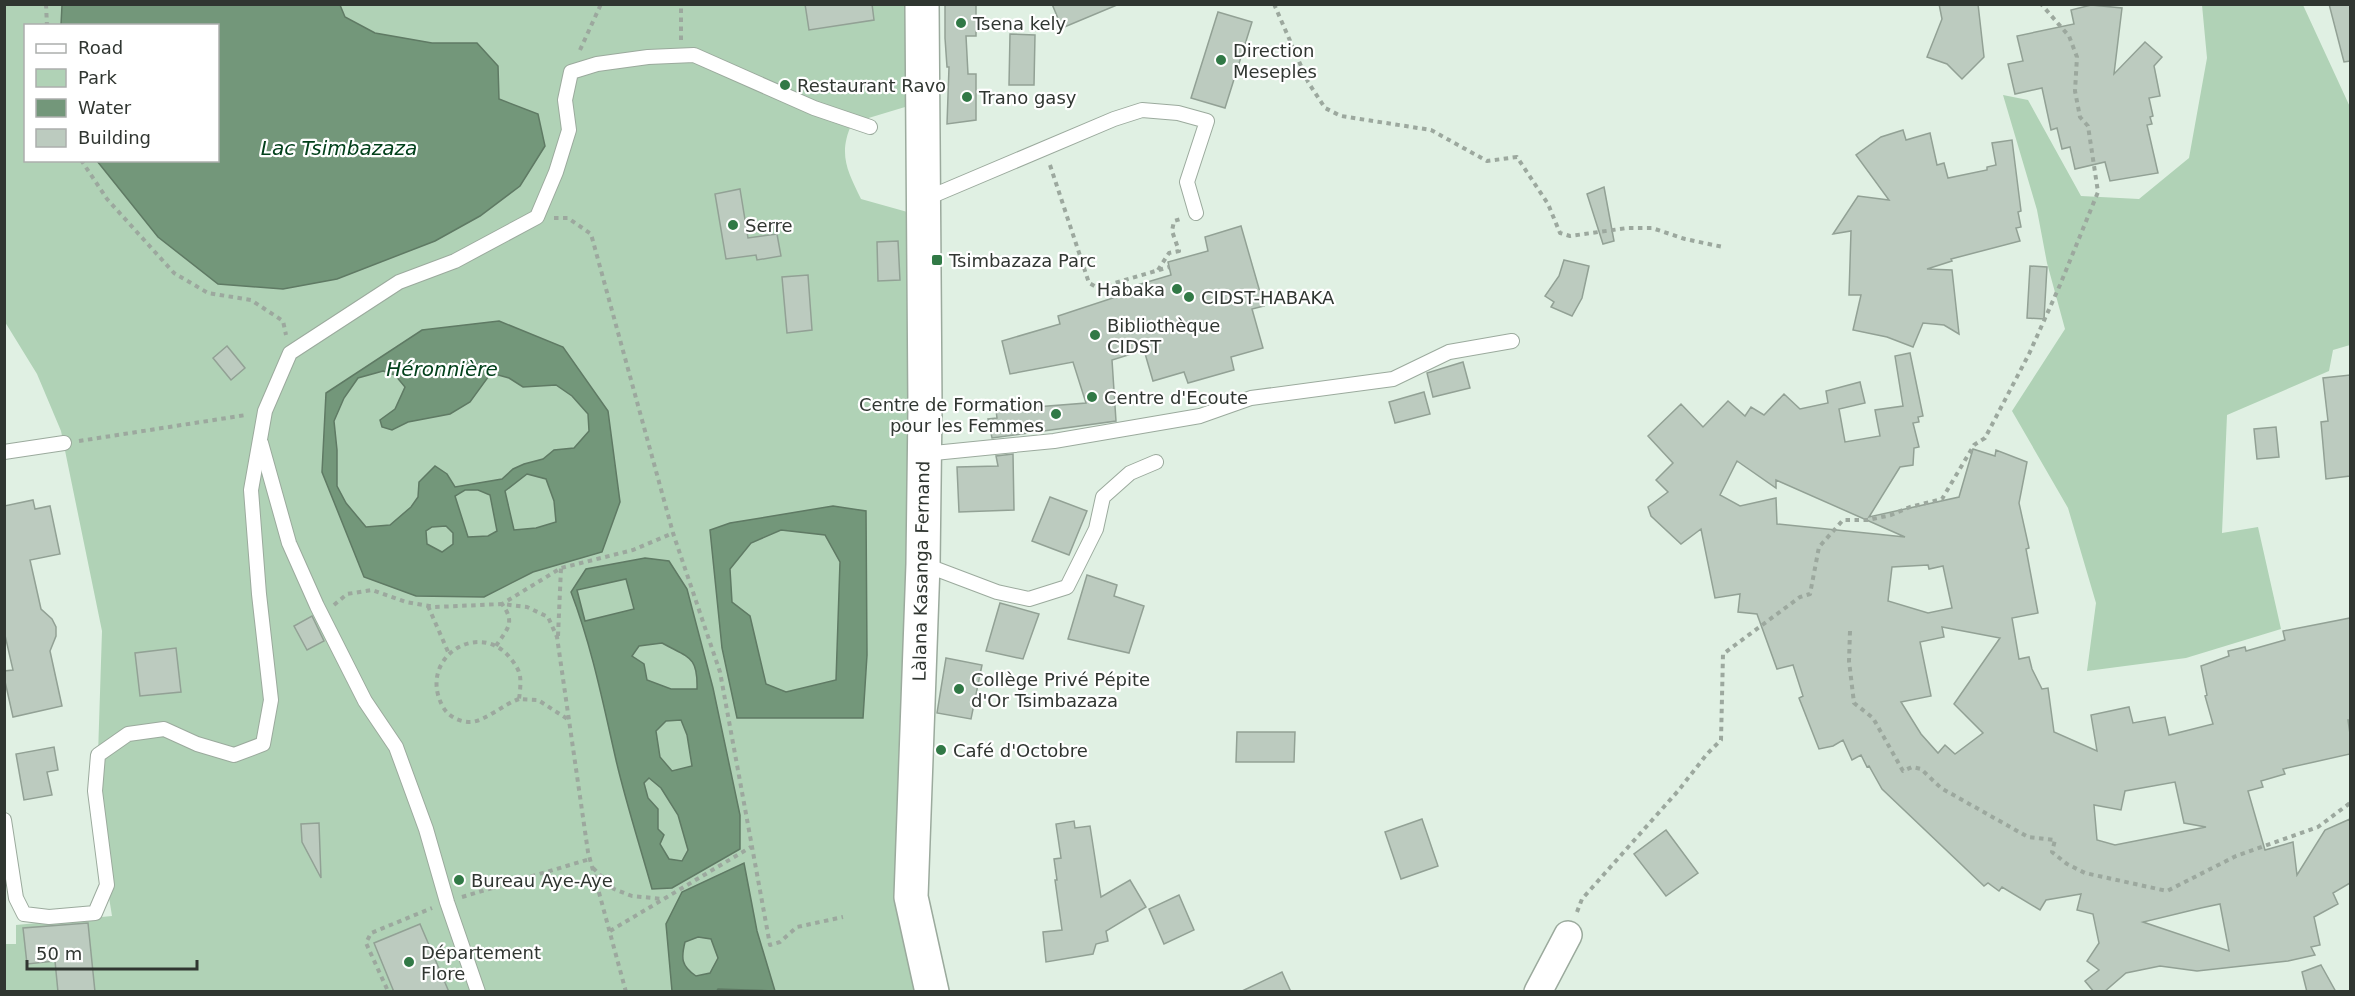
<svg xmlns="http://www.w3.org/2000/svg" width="2355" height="996" font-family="'DejaVu Sans',sans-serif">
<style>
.green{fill:#b0d2b6;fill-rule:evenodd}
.water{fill:#73977a;stroke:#5f7a64;stroke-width:1.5;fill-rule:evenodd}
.building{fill:#bccbbf;stroke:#92a195;stroke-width:1.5;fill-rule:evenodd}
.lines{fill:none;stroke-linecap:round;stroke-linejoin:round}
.lane-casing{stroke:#9baa9d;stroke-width:16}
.street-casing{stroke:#9baa9d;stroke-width:30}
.secondary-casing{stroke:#9baa9d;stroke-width:36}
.path{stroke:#9ca89e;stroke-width:4;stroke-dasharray:4.5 4.5;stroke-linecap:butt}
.lane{stroke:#fff;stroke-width:14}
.street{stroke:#fff;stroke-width:27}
.secondary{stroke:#fff;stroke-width:33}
.poi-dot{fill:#317946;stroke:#fff;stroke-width:2}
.labels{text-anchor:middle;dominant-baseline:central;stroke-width:4.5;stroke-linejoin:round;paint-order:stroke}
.poi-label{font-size:18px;fill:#303631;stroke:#fff;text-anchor:start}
.street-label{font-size:18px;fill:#303631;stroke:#fff}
.water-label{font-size:20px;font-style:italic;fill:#02411b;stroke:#fff}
</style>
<rect width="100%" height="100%" fill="#e0f0e3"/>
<!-- green -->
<g class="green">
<path d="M 5,5 L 916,5 L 915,104 L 852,123 C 838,154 847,170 861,199 L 911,213 L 924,991 L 5,991 L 5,944 L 16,944 L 16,925 L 112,916 L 107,885 L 98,755 L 102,631 L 61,431 L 37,374 L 5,322 ZM 26,26 L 218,26 L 218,160 L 26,160 Z"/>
<polygon points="2202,5 2303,5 2350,107 2350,345 2333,350 2329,371 2227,415 2222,533 2258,527 2281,629 2186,658 2087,671 2096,603 2068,508 2012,411 2065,329 2047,263 2037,210 2003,95 2028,100 2081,196 2139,199 2189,158 2207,58"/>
</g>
<!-- water -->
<g class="water">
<polygon points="62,5 340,5 345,17 375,33 432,43 477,43 498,66 499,99 538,114 545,146 520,186 480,216 435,241 337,279 283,289 218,284 158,237 97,161 218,160 218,26 61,25"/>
<path d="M 499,321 L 563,347 L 608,411 L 620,502 L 602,552 L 533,572 L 484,597 L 416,596 L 364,577 L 322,472 L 326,393 L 422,330 ZM 383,371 L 395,375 L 405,387 L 395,409 L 380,420 L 382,427 L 392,430 L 408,422 L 450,414 L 470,402 L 491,373 L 509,378 L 523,387 L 556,385 L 572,396 L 588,414 L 589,431 L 574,448 L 554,450 L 543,459 L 524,464 L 513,469 L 502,479 L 455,487 L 447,474 L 435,466 L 419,482 L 418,497 L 411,507 L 390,525 L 366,527 L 346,503 L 337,486 L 337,450 L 334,421 L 344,398 L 358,378 ZM 527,474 L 546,479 L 554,501 L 556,522 L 536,528 L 514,530 L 505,491 ZM 465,490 L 478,490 L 490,495 L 497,531 L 488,536 L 468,537 L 455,496 ZM 446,526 L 453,533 L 453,544 L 442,552 L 427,544 L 426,531 L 432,527 Z"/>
<path d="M 833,506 L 866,511 L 867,655 L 863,718 L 737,718 L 722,648 L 710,530 L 730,523 ZM 781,530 L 825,535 L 840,562 L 836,680 L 786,692 L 766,684 L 750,616 L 732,602 L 730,569 L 751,543 Z"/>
<path d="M 645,558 L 669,561 L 687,589 L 713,688 L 740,815 L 740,849 L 672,888 L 652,889 C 640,846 626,803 616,760 C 603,703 592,647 571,592 L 586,569 ZM 626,579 L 634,609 L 585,621 L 577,590 ZM 662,643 C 689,658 698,656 697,689 L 671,689 L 647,680 L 644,664 L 632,656 L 639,646 ZM 681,720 L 687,735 L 692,766 L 672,771 L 660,757 L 656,731 L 666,721 ZM 649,778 L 661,788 L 678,815 L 688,850 L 682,861 L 669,859 L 660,844 L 664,835 L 658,829 L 658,809 L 648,798 L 644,783 Z"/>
<path d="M 744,863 L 757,931 L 775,991 L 718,989 L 716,992 L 672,991 L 666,924 L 682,892 ZM 698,937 L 711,939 L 718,958 L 710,973 L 696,976 C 681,966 681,958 685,942 Z"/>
</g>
<!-- building -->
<g class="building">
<polygon points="805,4 872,4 874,20 809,30"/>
<polygon points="945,4 976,4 976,36 966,36 968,74 976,74 976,120 947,124 949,67 947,67 945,38"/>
<polygon points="1052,4 1117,4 1117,5 1062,28"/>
<polygon points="1939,4 1978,4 1984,57 1962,79 1947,64 1927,57 1942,19"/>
<polygon points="2329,4 2350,4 2350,61 2344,62"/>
<polygon points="2091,5 2122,8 2114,74 2145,42 2162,57 2154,66 2160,96 2149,98 2153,116 2150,117 2152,124 2147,125 2158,173 2110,181 2105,162 2075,169 2070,147 2062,149 2057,128 2051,130 2042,88 2015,94 2008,64 2023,61 2017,36 2074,24 2071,10"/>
<polygon points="1218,12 1252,22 1225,108 1191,98"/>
<polygon points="1010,34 1035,35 1034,85 1009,85"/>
<polygon points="1903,130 1906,140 1930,133 1937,165 1944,163 1948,178 1987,170 1987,167 1996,165 1992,143 2012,140 2021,211 2018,212 2021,227 2016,228 2020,241 1951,259 1952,261 1927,269 1952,270 1959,334 1944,325 1923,323 1913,347 1887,337 1853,330 1861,295 1849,295 1851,231 1833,234 1858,196 1889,200 1856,155 1881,137"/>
<polygon points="1604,187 1614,241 1603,244 1587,194"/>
<polygon points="740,189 748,238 777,234 781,256 757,260 756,255 726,259 715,194"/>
<polygon points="1241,226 1264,306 1252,309 1263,348 1231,357 1234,370 1188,383 1184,372 1153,381 1144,350 1112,360 1116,421 992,438 988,419 997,418 996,410 1086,403 1073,362 1010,374 1002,341 1060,324 1058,316 1128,293 1127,288 1171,275 1168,262 1208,251 1205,237"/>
<polygon points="898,241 900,280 878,281 877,242"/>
<polygon points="1564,260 1589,266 1582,298 1572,316 1551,307 1554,302 1545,296 1559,276"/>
<polygon points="2030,266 2047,267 2044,319 2027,318"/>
<polygon points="808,275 812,330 787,333 782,277"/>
<polygon points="227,346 245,368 231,380 213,358"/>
<path d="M 1910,353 L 1923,416 L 1918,417 L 1919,422 L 1913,423 L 1919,447 L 1914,448 L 1913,465 L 1900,467 L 1869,517 L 1959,497 L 1973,449 L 1995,456 L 1996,450 L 2027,462 L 2019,503 L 2029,548 L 2026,549 L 2038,613 L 2012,618 L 2019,659 L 2029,657 L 2032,669 L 2042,689 L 2048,688 L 2054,732 L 2097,751 L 2091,715 L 2129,707 L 2133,723 L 2165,717 L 2169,735 L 2213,724 L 2205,696 L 2207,695 L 2201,666 L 2229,656 L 2228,651 L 2245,647 L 2246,651 L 2285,640 L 2283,631 L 2350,618 L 2350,720 L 2348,720 L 2350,734 L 2350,754 L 2283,769 L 2285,774 L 2261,781 L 2263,787 L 2248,791 L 2265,850 L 2293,842 L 2297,875 L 2325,830 L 2350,819 L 2350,883 L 2333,893 L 2338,904 L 2314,917 L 2320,945 L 2311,947 L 2315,955 L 2288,961 L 2197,971 L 2160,966 L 2126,973 L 2104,992 L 2094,992 L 2085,981 L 2099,970 L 2087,961 L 2099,943 L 2093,914 L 2077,910 L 2081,894 L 2046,900 L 2040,910 L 2002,887 L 1999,891 L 1988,883 L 1984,886 L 1882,789 L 1869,766 L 1867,767 L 1861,755 L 1852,760 L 1843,740 L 1833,746 L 1819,749 L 1799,698 L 1803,696 L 1793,665 L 1777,669 L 1757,614 L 1738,612 L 1740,594 L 1715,598 L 1701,529 L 1681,544 L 1651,516 L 1648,507 L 1668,492 L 1656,480 L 1673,463 L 1648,436 L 1681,404 L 1703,427 L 1728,401 L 1745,416 L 1751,407 L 1764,415 L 1784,394 L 1800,409 L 1828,403 L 1826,391 L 1860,382 L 1865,403 L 1839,409 L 1845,442 L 1880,436 L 1875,410 L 1903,406 L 1895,356 ZM 1737,461 L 1776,488 L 1776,480 L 1905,537 L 1777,524 L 1776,498 L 1740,506 L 1720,495 ZM 1928,565 L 1929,569 L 1943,566 L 1952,608 L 1928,613 L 1888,601 L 1892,567 ZM 1942,627 L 2000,638 L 1954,704 L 1983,733 L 1955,754 L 1945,745 L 1938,753 L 1921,734 L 1901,702 L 1931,696 L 1920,642 L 1944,637 ZM 2175,782 L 2184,823 L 2206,827 L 2115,845 L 2097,840 L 2094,805 L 2121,810 L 2125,791 ZM 2220,904 L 2229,951 L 2143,922 L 2201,908 Z"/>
<polygon points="1463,362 1470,388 1433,397 1427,373"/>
<polygon points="2350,375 2350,476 2326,479 2321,422 2328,421 2323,378"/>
<polygon points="1424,392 1430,414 1395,423 1389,402"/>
<polygon points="2276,427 2279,457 2257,459 2254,429"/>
<polygon points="1013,454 1014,510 959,512 957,467 998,466 996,456"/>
<polygon points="1050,497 1087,511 1069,555 1032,541"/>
<polygon points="33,500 35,509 50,506 60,554 30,560 41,609 52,619 56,627 56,636 50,651 62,706 13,717 4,677 4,671 13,670 4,631 4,506"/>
<polygon points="1087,575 1117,585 1114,596 1144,606 1129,653 1068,639"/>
<polygon points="1000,603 1039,614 1023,659 986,651"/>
<polygon points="312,616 324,641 307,650 294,626"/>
<polygon points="176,648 181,692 140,696 135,653"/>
<polygon points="946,658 982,665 971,719 937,713"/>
<polygon points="1237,732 1295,732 1294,762 1236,762"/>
<polygon points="54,747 58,770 47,772 52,795 24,800 16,754"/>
<polygon points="1422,819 1438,866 1401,879 1385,832"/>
<polygon points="1074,821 1075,828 1090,826 1101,897 1130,880 1146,907 1106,931 1108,941 1096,944 1093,954 1046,962 1043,932 1062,930 1055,880 1057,880 1054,859 1061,858 1056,824"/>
<polygon points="319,823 321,878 302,842 301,824"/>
<polygon points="1666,830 1698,873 1666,896 1634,854"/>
<polygon points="1179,895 1194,930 1164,944 1149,909"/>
<polygon points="88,923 95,992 58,992 55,961 27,964 23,928"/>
<polygon points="420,924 449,992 394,992 374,943"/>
<polygon points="2321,965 2336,992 2307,992 2302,972"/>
<polygon points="1282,972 1291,992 1240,992"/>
</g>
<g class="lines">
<!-- lane casing -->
<g class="lane-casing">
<g id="lane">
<polyline points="925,199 1114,119 1142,110 1178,113 1207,121 1187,182 1196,213"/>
<polyline points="261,443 289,543 317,606 365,701 396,747 426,829 447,902 478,992"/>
<polyline points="4,452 64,443"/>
<polyline points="924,454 1054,441 1200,416 1251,398 1393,379 1449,352 1512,341"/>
<polyline points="923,564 997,592 1029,599 1067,587 1096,529 1103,497 1130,473 1156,462"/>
<polyline points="4,820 16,898 24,914 49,917 95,913 107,885 95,791 98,755 128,734 164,729 197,744 234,755 263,744 271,700 259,594 251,490 265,411 290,353 399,282 455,261 537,217 556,172 569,130 565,100 571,72 597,64 648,57 694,55 814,108 870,127"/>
</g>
</g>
<!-- street casing -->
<g class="street-casing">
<polyline id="street" points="1538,992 1568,935"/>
</g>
<!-- secondary casing -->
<g class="secondary-casing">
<polyline id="secondary" points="922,4 925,408 923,564 911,897 932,992"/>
</g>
<!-- path -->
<g class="path">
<polyline points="46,4 47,26"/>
<polyline points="1274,4 1308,82 1325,108 1341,116 1431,130 1487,161 1517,157 1548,204 1560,233 1570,236 1627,228 1652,228 1685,239 1723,247"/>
<polyline points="681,40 681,4"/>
<polyline points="580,50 601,4"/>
<polyline points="81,160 107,199 174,273 208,293 251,300 283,321 286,335"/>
<polyline points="1050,165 1089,283 1098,288 1169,267"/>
<polyline points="554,218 568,218 591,234 673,533 720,672 770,945 780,942 797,927 843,917"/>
<polyline points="1158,270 1169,253 1179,251 1172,231 1174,221 1181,219"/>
<polyline points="79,441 246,415"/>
<polyline points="334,605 347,594 372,590 406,602 435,607 502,604 527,607 548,617 557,637 588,852 626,992"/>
<polyline points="428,606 449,654"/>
<polyline points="1850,631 1849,661 1854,703 1873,718 1903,771 1912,767 1921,769 1941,788 2028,837 2055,840 2052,852 2067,864 2085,873 2167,891 2236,856 2318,827 2350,803"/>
<polyline points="558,636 561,568"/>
<path d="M 496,646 C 507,629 516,623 502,604 L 561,568 L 633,550 L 673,533"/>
<path d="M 519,699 C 504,704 484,722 470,722 C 459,722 448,716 443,707 C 416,658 480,618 511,659 C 515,664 519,670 520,676 C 521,683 520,692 519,699 L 538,700 L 569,720"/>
<polyline points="593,868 614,889 632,896 663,899"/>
<polyline points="462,897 590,859"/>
<polyline points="1577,912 1582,899 1678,791 1707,754 1721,740 1723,654 1800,597 1810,594 1819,547 1843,520 1868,520 1891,515 1910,507 1942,499 1974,445 1985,438 2029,354 2060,285 2098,192 2088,126 2080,117 2075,91 2077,57 2069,36 2041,4"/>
<polyline points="610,931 751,847"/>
<polyline points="387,989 366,943 371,933 432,908"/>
</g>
<!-- lane -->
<use href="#lane" class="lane"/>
<!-- street -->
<use href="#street" class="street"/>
<!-- secondary -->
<use href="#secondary" class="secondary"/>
</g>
<!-- markers -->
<g class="poi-dot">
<circle cx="961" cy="23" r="6"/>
<circle cx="1221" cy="60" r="6"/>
<circle cx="785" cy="85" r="6"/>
<circle cx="967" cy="97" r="6"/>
<circle cx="733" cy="225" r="6"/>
<rect x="931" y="254" width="12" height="12" rx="3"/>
<circle cx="1177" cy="289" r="6"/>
<circle cx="1189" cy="297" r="6"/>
<circle cx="1095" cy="335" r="6"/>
<circle cx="1092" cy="397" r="6"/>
<circle cx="1056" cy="414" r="6"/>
<circle cx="959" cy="689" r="6"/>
<circle cx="941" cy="750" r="6"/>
<circle cx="459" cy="880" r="6"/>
<circle cx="409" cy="962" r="6"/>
</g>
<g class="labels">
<!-- poi labels -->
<g class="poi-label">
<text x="973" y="23">Tsena kely</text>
<text x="1233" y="50">Direction<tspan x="1233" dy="21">Meseples</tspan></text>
<text x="797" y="85">Restaurant Ravo</text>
<text x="979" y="97">Trano gasy</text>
<text x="745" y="225">Serre</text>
<text x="949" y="260">Tsimbazaza Parc</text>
<text x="1165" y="289" text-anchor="end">Habaka</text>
<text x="1201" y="297">CIDST-HABAKA</text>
<text x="1107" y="325">Bibliothèque<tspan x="1107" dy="21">CIDST</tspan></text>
<text x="1104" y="397">Centre d'Ecoute</text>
<text x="1044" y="404" text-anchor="end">Centre de Formation<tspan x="1044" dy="21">pour les Femmes</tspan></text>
<text x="971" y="679">Collège Privé Pépite<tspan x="971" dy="21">d'Or Tsimbazaza</tspan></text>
<text x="953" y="750">Café d'Octobre</text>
<text x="471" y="880">Bureau Aye-Aye</text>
<text x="421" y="952">Département<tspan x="421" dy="21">Flore</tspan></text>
</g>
<!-- street labels -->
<g class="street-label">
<text transform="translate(921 571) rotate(-89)">Làlana Kasanga Fernand</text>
</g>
<!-- water labels -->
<g class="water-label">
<text x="339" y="148">Lac Tsimbazaza</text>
<text x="442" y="369">Héronnière</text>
</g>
</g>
<!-- border -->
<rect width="2355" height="996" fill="none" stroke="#303631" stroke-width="12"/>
<!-- legend -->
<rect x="24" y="24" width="195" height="138" fill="#ffffff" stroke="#acafad" stroke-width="1.5"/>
<rect x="36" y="44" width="30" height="9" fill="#ffffff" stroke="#acafad" stroke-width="1.5"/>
<text x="78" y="54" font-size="18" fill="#303631">Road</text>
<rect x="36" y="69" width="30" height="18" fill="#b0d2b6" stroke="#acafad" stroke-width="1.5"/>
<text x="78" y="84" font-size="18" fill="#303631">Park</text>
<rect x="36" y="99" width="30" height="18" fill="#73977a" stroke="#acafad" stroke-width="1.5"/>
<text x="78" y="114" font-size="18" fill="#303631">Water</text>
<rect x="36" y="129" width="30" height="18" fill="#bccbbf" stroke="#acafad" stroke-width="1.5"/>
<text x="78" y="144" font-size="18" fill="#303631">Building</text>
<!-- scale -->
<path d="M27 960v9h170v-9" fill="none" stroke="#303631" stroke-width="3"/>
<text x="36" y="960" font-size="18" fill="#303631" stroke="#ffffff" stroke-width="4.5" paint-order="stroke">50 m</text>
</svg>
